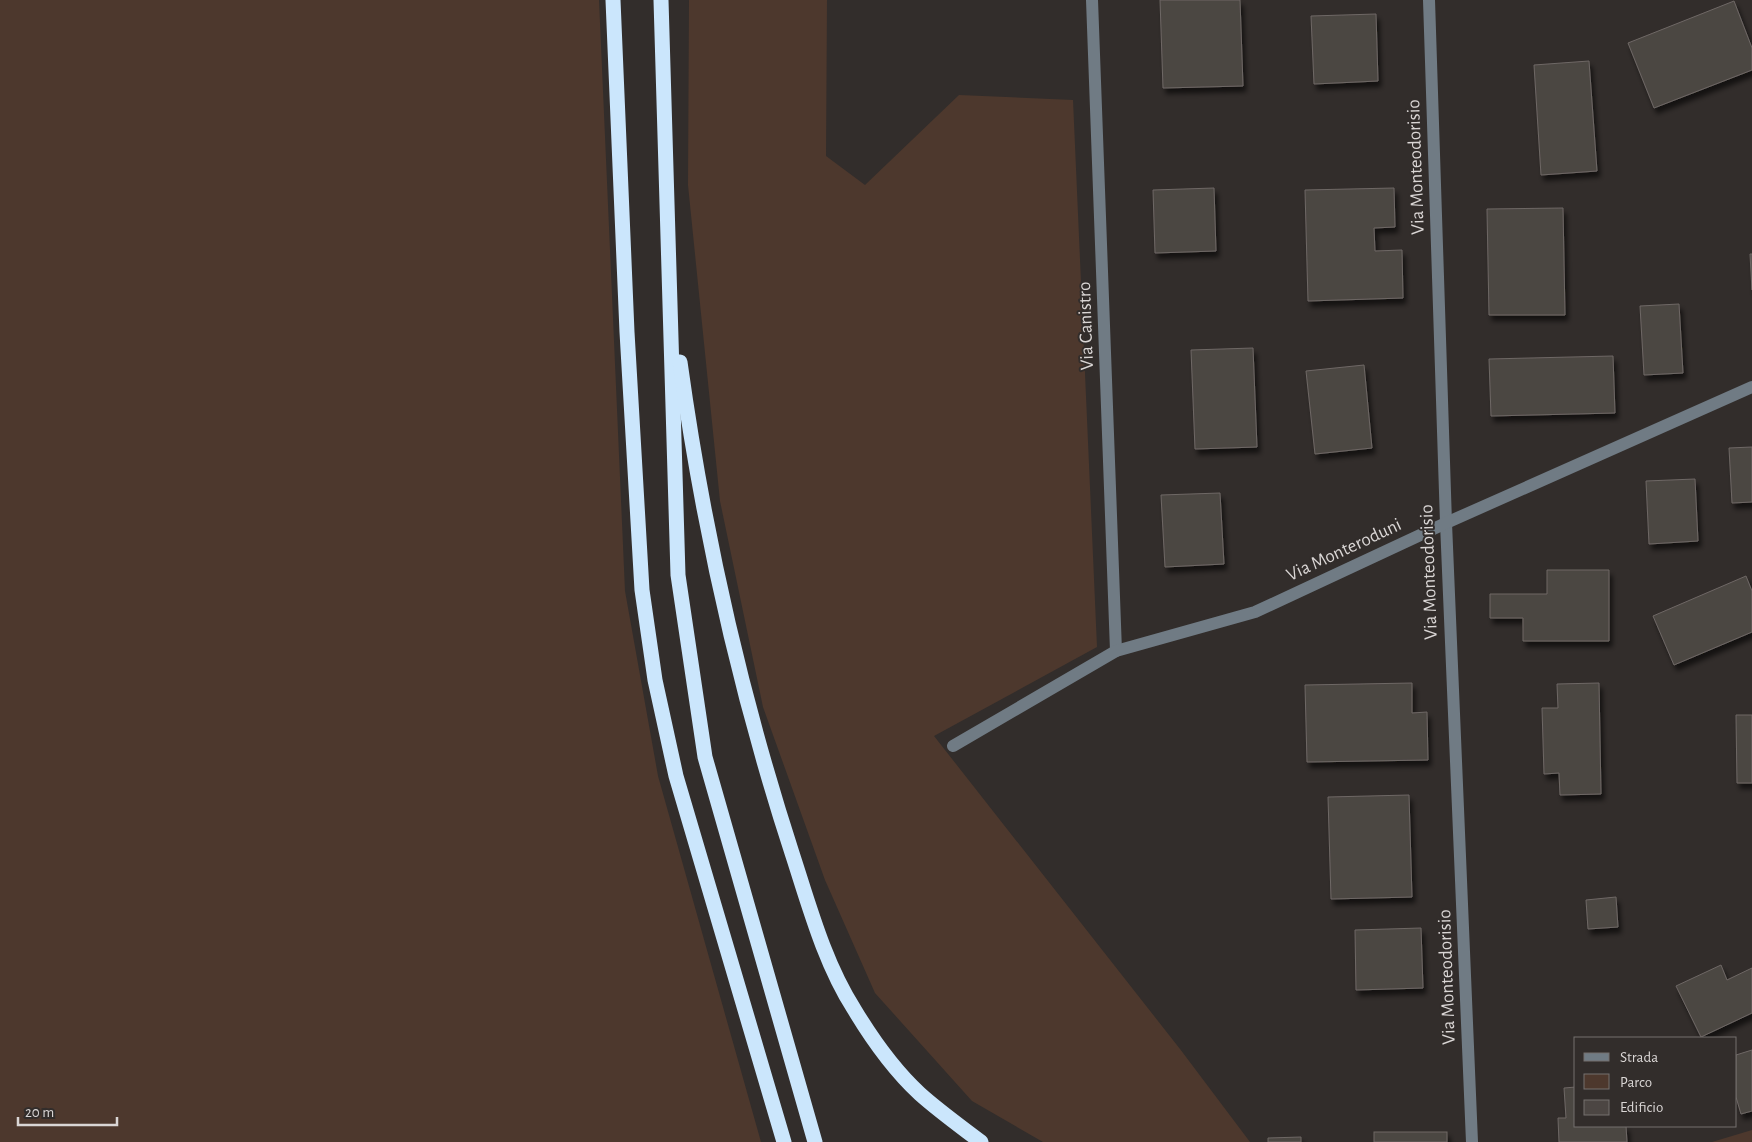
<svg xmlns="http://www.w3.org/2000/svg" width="1752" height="1142" font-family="'Alegreya Sans',sans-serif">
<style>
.green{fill:#4d382d}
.building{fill:#4c4643;stroke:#6e6865;filter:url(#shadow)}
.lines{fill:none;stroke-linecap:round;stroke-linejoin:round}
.minor{stroke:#707b84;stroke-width:12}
.highway{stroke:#cbe6fc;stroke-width:15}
.labels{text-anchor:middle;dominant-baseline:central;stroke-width:4;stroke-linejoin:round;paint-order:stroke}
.street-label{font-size:19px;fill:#dad6d5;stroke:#322d2b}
</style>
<defs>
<filter id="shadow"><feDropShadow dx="3" dy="5.5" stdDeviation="2.5" flood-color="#0009"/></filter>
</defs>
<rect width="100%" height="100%" fill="#322d2b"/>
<!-- green -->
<g class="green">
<polygon points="0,0 599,0 625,591 658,776 761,1142 0,1142"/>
<polygon points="689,0 827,0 826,156 865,185 959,95 1073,100 1097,647 934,736 1180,1049 1250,1142 1043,1142 972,1101 875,993 825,880 763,707 720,501 688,185"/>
<polygon points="1752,1130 1752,1142 1712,1142"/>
</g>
<!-- building -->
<g class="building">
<polygon points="1160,0 1240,0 1243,86 1163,88"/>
<polygon points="1734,1 1752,48 1752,70 1654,108 1628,43"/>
<polygon points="1376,14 1378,81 1314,84 1311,16"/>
<polygon points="1589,61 1597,171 1541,175 1534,65"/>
<polygon points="1214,188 1216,251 1155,253 1153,190"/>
<polygon points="1394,188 1395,227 1374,228 1375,251 1402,250 1403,298 1308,301 1305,190"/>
<polygon points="1563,208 1565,315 1489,315 1487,209"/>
<polygon points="1750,254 1752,254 1752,290"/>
<polygon points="1679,304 1683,373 1644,375 1640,306"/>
<polygon points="1253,348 1257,447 1195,449 1191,350"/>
<polygon points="1613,356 1615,413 1491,416 1489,359"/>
<polygon points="1364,365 1372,448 1315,454 1306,371"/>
<polygon points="1752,447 1752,502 1732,503 1729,448"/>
<polygon points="1695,479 1698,541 1649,544 1646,481"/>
<polygon points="1220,493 1224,564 1165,567 1161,495"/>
<polygon points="1547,570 1609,570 1609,641 1523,641 1523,618 1490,618 1490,594 1547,594"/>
<polygon points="1746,576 1752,591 1752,632 1674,665 1653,616"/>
<polygon points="1412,683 1412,713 1427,712 1428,760 1307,762 1305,685"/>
<polygon points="1599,683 1601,794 1560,795 1559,773 1544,774 1542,708 1558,708 1557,684"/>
<polygon points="1736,715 1752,715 1752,783 1737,783"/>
<polygon points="1409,795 1412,897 1331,899 1328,797"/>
<polygon points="1616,897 1618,927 1588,929 1586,900"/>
<polygon points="1421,928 1423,988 1356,990 1355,930"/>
<polygon points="1721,965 1727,980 1752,968 1752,1013 1701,1037 1676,986"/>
<polygon points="1752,1050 1752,1111 1741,1114 1736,1097 1736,1055"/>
<polygon points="1576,1087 1576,1126 1626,1126 1627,1142 1559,1142 1558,1118 1566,1118 1564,1088"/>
<rect x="1374" y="1132" width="73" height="10"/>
<polygon points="1301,1137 1301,1142 1268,1142 1268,1138"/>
</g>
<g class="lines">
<!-- minor -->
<g class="minor">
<polyline points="1092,0 1116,651"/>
<polyline points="1429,0 1446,523 1472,1142"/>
<polyline points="953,746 1116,651 1255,612 1446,523 1752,387"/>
</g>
<!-- highway -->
<g class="highway">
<polyline points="613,0 627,332 642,590 655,680 676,776 784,1142"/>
<polyline points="661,0 678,575 705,757 815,1142"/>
<path d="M 680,362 C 703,528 740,693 792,853 C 809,905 824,962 854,1009 C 872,1039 894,1070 920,1094 C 939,1111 960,1126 981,1142"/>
</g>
</g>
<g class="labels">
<!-- street labels -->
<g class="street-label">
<text transform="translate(1416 167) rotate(-92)">Via Monteodorisio</text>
<text transform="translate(1086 326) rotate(-92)">Via Canistro</text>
<text transform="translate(1344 550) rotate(-25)">Via Monteroduni</text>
<text transform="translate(1429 572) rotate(-92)">Via Monteodorisio</text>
<text transform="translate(1447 977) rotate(-92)">Via Monteodorisio</text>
</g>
</g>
<!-- legend -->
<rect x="1574" y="1037" width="162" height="90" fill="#322d2b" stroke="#75716f"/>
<rect x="1584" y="1053" width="25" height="8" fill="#707b84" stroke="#75716f"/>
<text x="1620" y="1062" font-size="15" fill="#dad6d5">Strada</text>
<rect x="1584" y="1074" width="25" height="15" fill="#4d382d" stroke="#75716f"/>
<text x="1620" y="1087" font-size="15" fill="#dad6d5">Parco</text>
<rect x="1584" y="1100" width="25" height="15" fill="#4c4643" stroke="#75716f"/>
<text x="1620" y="1112" font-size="15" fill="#dad6d5">Edificio</text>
<!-- scale -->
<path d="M18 1117v8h99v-8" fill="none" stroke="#dad6d5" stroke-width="2.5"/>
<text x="25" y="1117" font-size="15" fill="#dad6d5" stroke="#322d2b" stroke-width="4" paint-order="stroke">20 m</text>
</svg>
